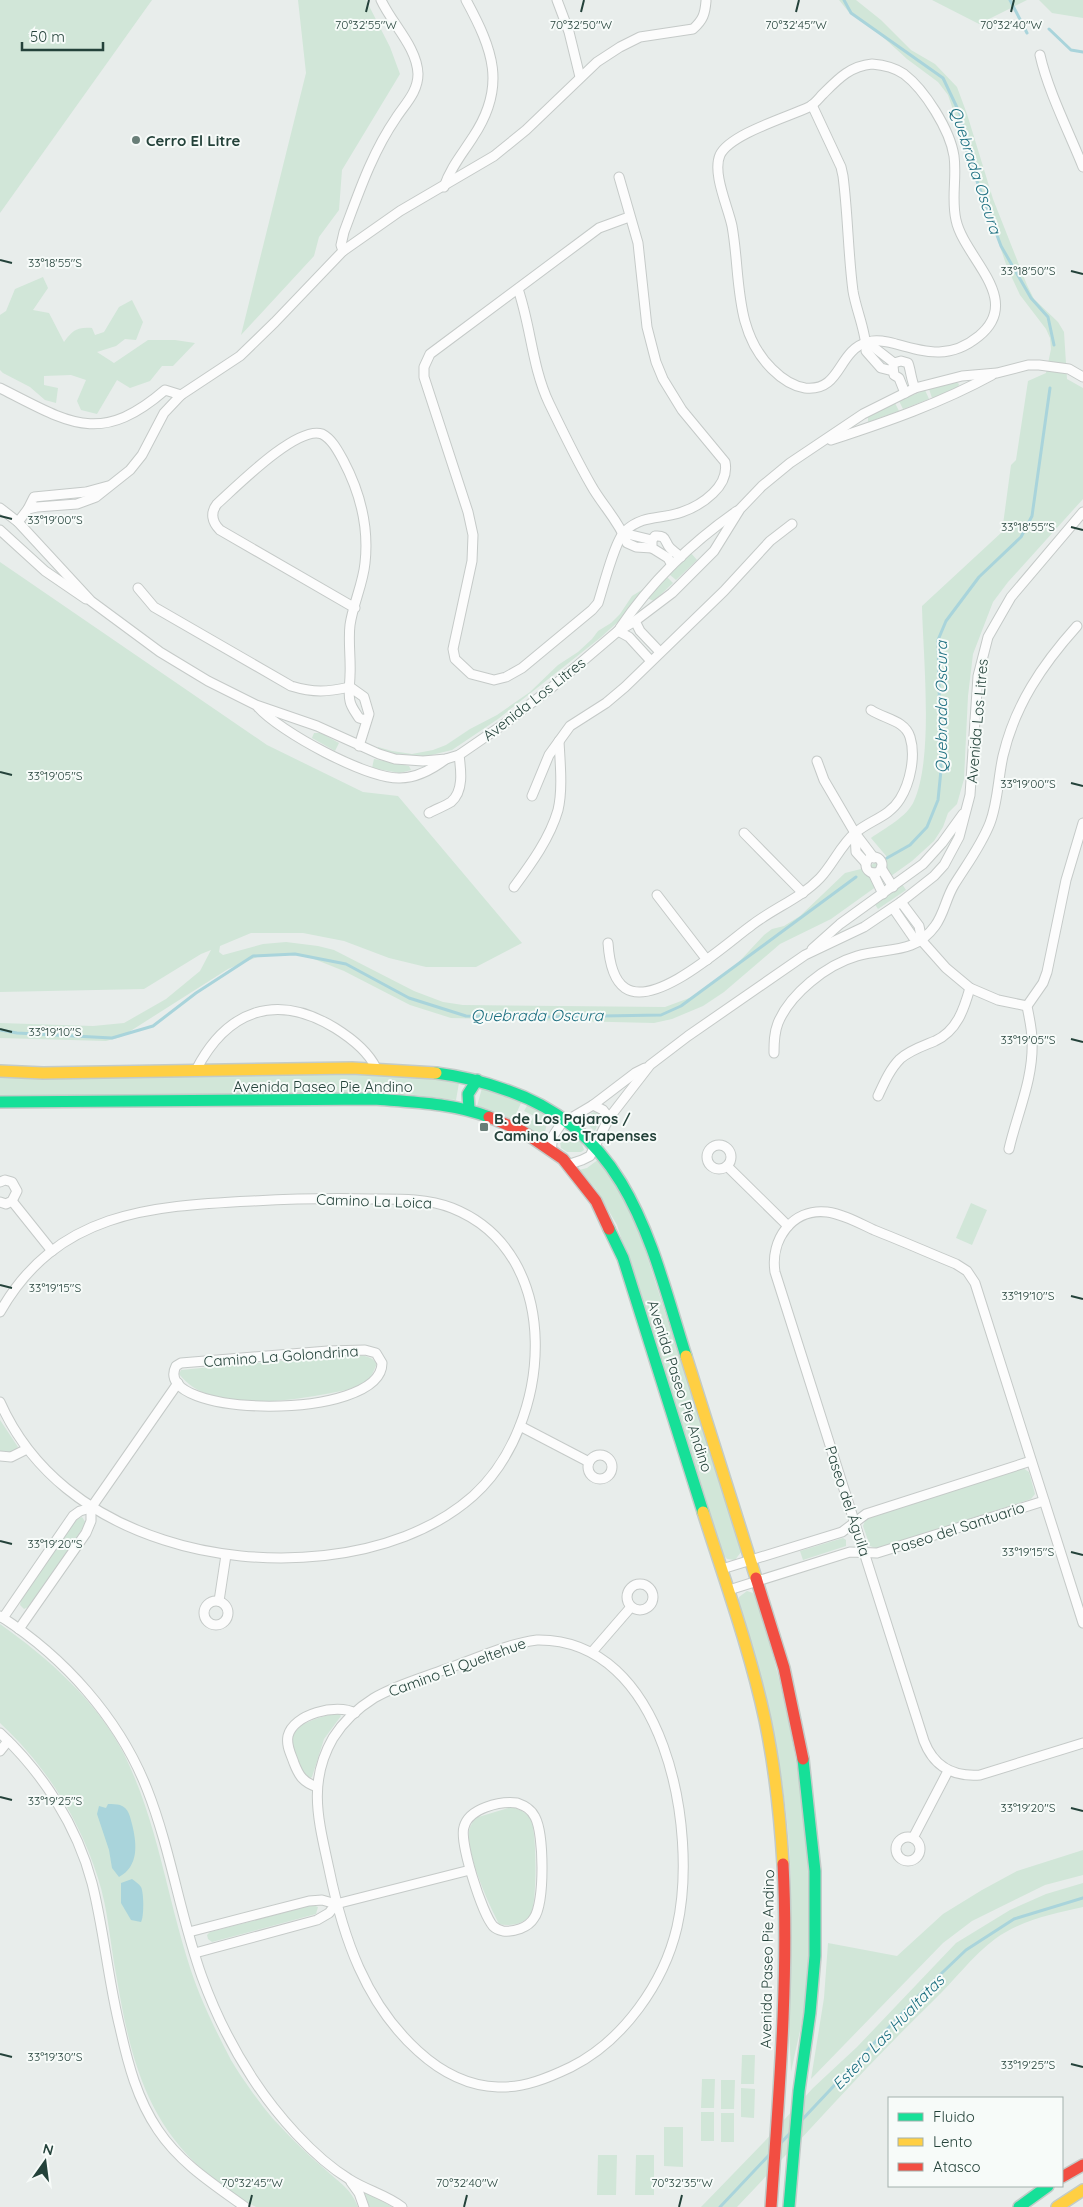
<svg xmlns="http://www.w3.org/2000/svg" width="1083" height="2207" font-family="Quicksand,sans-serif">
<style>
.green{fill:#d1e6d8}
.water{fill:#a9d4db}
.lines{fill:none;stroke-linecap:round;stroke-linejoin:round}
.stream{stroke:#a9d4db;stroke-width:3}
.street-casing{stroke:#c5cac8;stroke-width:11}
.fast-casing{stroke:#c3cbc8;stroke-width:14}
.slow-casing{stroke:#c3cbc8;stroke-width:14}
.jam-casing{stroke:#c3cbc8;stroke-width:14}
.street{stroke:#fcfcfc;stroke-width:9}
.fast{stroke:#16e098;stroke-width:11}
.slow{stroke:#ffcf43;stroke-width:11}
.jam{stroke:#f24e42;stroke-width:11}
.ticks{fill:none;stroke:#24423a;stroke-width:2}
.poi-dot{fill:#697e78;stroke:#f7fbf9;stroke-width:2}
.labels{text-anchor:middle;dominant-baseline:central;stroke-width:4;stroke-linejoin:round;paint-order:stroke}
.poi-label{font-size:15px;font-weight:bold;fill:#24423a;stroke:#f7fbf9;text-anchor:start}
.street-label{font-size:15px;fill:#24423a;stroke:#f7fbf9}
.water-label{font-size:16px;font-style:italic;fill:#1c6f80;stroke:#f7fbf9}
.ticks-label{font-size:12px;text-anchor:middle;fill:#24423a;stroke:#f7fbf9;stroke-width:4;stroke-linejoin:round;paint-order:stroke}
</style>
<rect width="100%" height="100%" fill="#e8edeb"/>
<!-- green -->
<g class="green">
<polygon points="0,0 152,0 0,213"/>
<polygon points="298,0 366,0 390,47 400,74 342,170 339,210 319,237 314,256 241,335 306,73"/>
<path d="M 839,0 L 856,0 L 881,20 L 911,50 L 935,64 L 957,87 L 967,114 L 993,199 L 1027,285 L 1034,299 L 1058,322 L 1064,332 L 1067,379 L 1083,388 L 1083,499 L 1008,582 L 993,602 L 973,654 L 968,696 L 964,779 L 957,804 L 948,813 L 943,827 L 934,841 L 912,861 L 831,919 L 780,944 L 724,992 L 703,1006 L 672,1019 L 654,1023 L 451,1018 L 410,1005 L 344,971 L 314,959 L 296,954 L 277,954 L 262,955 L 228,969 L 121,1037 L 106,1041 L 0,1038 L 0,1023 L 93,1026 L 124,1023 L 166,999 L 200,971 L 211,950 L 201,954 L 144,989 L 0,992 L 0,562 L 267,745 L 363,792 L 398,796 L 522,943 L 476,967 L 426,967 L 389,958 L 344,941 L 303,933 L 251,933 L 220,946 L 219,952 L 223,955 L 263,944 L 286,942 L 318,946 L 334,950 L 414,991 L 443,1002 L 463,1005 L 665,1007 L 692,997 L 735,966 L 764,935 L 772,929 L 784,926 L 800,916 L 845,873 L 865,868 L 887,857 L 871,838 C 885,828 907,817 914,801 C 934,757 923,656 922,606 L 1002,532 L 1011,465 L 1016,460 L 1028,381 L 1046,373 L 1051,349 L 1050,338 L 1046,329 L 1020,295 L 1007,267 L 948,95 L 938,82 L 907,59 L 873,28 L 848,11 Z"/>
<polygon points="932,0 1027,0 979,24"/>
<polygon points="1039,0 1083,0 1083,18 1052,13"/>
<path d="M 43,277 L 48,288 L 33,310 L 49,313 L 64,342 C 73,330 77,327 92,328 L 95,335 L 104,332 L 119,307 L 132,300 L 143,322 L 136,340 L 125,339 L 116,346 L 97,352 L 114,363 L 148,340 L 175,340 L 195,343 L 173,366 L 162,366 L 150,381 L 130,388 L 117,380 L 97,414 L 81,410 L 77,401 L 86,380 L 71,375 L 44,376 L 44,385 L 58,388 L 56,403 L 45,400 L 30,387 L 3,373 L 0,370 L 0,315 L 6,311 L 15,289 Z"/>
<polygon points="955,381 959,384 958,388 932,398 929,389"/>
<polygon points="925,390 929,399 903,409 899,401"/>
<polygon points="895,403 899,411 868,422 868,417 871,415"/>
<polygon points="691,553 697,560 676,580 669,574"/>
<polygon points="661,571 620,620 600,638 498,719 452,750 423,757 401,756 377,750 378,747 392,751 412,754 433,750 446,745 470,729 497,715 530,692 558,665 578,652 592,639 598,631 611,623 620,614 632,596 645,588"/>
<polygon points="667,577 673,583 654,601 649,599 648,597"/>
<polygon points="314,733 321,733 339,743 335,751 312,738"/>
<polygon points="374,759 409,766 411,770 400,773 372,768"/>
<polygon points="902,884 906,890 878,909 874,903"/>
<polygon points="379,1074 405,1075 459,1083 456,1100 398,1093 114,1097 0,1096 0,1078"/>
<polygon points="482,1088 522,1101 516,1114 525,1118 522,1124 499,1113 477,1106"/>
<polygon points="528,1104 552,1118 547,1123 544,1137 527,1128 534,1116 524,1111"/>
<polygon points="594,1112 601,1115 595,1131 581,1119"/>
<polygon points="566,1131 582,1144 584,1150 581,1152 567,1152 561,1148 560,1142 563,1132"/>
<polygon points="599,1159 618,1186 638,1228 740,1545 741,1552 735,1560 727,1559 723,1555 617,1225 596,1189 579,1170 587,1168"/>
<polygon points="971,1203 987,1210 972,1245 956,1238"/>
<path d="M 337,1356 C 349,1356 370,1352 377,1364 C 374,1369 372,1377 368,1380 C 355,1390 336,1392 320,1395 C 280,1402 208,1412 179,1374 L 181,1370 L 201,1368 Z"/>
<path d="M 0,1420 L 18,1447 C 13,1453 8,1454 0,1451 Z"/>
<polygon points="1023,1468 1029,1472 1035,1494 1031,1499 878,1549 870,1546 863,1526 866,1518"/>
<polygon points="82,1517 86,1523 30,1606 24,1609 20,1605 21,1599 77,1519"/>
<polygon points="843,1538 846,1540 846,1546 803,1560 800,1551"/>
<path d="M 747,1591 L 753,1593 L 757,1601 C 790,1706 810,1812 809,1922 C 809,1947 809,1973 806,1997 C 803,2022 796,2047 791,2072 C 790,2045 788,2019 788,1992 C 789,1943 793,1894 789,1845 C 783,1761 763,1680 738,1601 L 739,1597 Z"/>
<path d="M 0,1624 C 48,1658 97,1701 124,1754 C 162,1831 169,1917 200,1995 C 209,2017 220,2039 231,2060 C 241,2077 264,2110 278,2124 C 293,2140 310,2157 327,2171 C 340,2183 351,2189 358,2207 C 332,2207 305,2207 279,2207 C 272,2207 262,2207 256,2207 C 244,2202 214,2179 203,2170 C 143,2117 129,2050 116,1974 C 110,1942 108,1909 98,1878 C 79,1818 46,1766 0,1723 Z"/>
<path d="M 338,1712 L 341,1716 L 324,1739 L 312,1777 L 308,1779 C 302,1774 299,1766 296,1758 C 282,1723 312,1721 338,1712 Z"/>
<path d="M 512,1807 C 520,1810 527,1812 531,1820 C 537,1832 537,1902 531,1914 C 525,1924 509,1927 499,1924 C 488,1903 467,1856 469,1832 C 469,1827 473,1822 475,1818 Z"/>
<polygon points="1083,1850 1083,1875 1045,1885 972,1921 943,1943 811,2079 824,1998 828,1943 897,1956 943,1914 982,1890 1017,1871"/>
<path d="M 1083,1883 L 1083,1907 C 1051,1914 1022,1920 995,1939 C 972,1956 954,1981 933,2001 C 865,2067 803,2138 737,2207 L 701,2207 L 764,2142 L 813,2088 L 857,2047 L 956,1943 L 1010,1910 L 1046,1894 Z"/>
<polygon points="313,1905 318,1907 316,1914 212,1942 208,1939 207,1935 210,1932"/>
<polygon points="742,2055 755,2055 754,2084 741,2084"/>
<polygon points="702,2079 715,2079 714,2108 701,2108"/>
<polygon points="721,2080 735,2080 734,2109 721,2109"/>
<polygon points="741,2088 755,2089 754,2118 741,2117"/>
<rect x="701" y="2112" width="13" height="29"/>
<rect x="721" y="2113" width="13" height="29"/>
<polygon points="664,2127 683,2127 683,2167 664,2166"/>
<polygon points="598,2155 617,2155 616,2195 597,2195"/>
<polygon points="636,2155 654,2155 654,2195 635,2195"/>
<polygon points="366,2191 392,2207 368,2207 364,2194"/>
</g>
<!-- water -->
<g class="water">
<path d="M 108,1804 C 112,1804 117,1804 120,1805 C 129,1808 130,1817 132,1824 C 137,1844 139,1866 119,1877 L 112,1868 L 109,1850 L 97,1814 L 99,1806 L 106,1808 Z"/>
<path d="M 132,1879 C 135,1881 139,1884 141,1887 C 144,1893 144,1917 141,1922 L 131,1920 L 121,1903 L 121,1883 Z"/>
</g>
<g class="lines">
<!-- stream -->
<g class="stream">
<polyline points="844,0 851,13 943,78 961,116 968,157 1001,246 1031,298 1048,317 1054,345"/>
<polyline points="1010,0 1027,33"/>
<polyline points="1049,29 1071,50 1083,52"/>
<polyline points="887,858 910,845 927,827 938,800 941,770 938,640 946,621 979,577 1021,537 1032,516 1050,388"/>
<polyline points="0,1030 17,1033 112,1038 153,1026 196,993 253,956 295,954 346,964 409,998 466,1016 544,1017 661,1015 681,1006 856,877"/>
<polyline points="799,2123 923,1991 966,1950 1014,1919 1083,1898"/>
<polyline points="779,2145 792,2131"/>
<polyline points="720,2207 771,2153"/>
</g>
<!-- street casing -->
<g class="street-casing">
<g id="street">
<polyline points="557,0 569,32 580,77"/>
<path d="M 1040,55 C 1048,91 1069,132 1083,167"/>
<path d="M 872,64 C 884,65 894,67 904,74 C 925,90 950,130 954,156 C 957,178 951,199 956,220 C 964,258 1024,299 979,336 C 951,359 928,353 896,344 C 888,342 877,339 868,342 C 837,350 842,392 805,388 C 792,386 781,378 772,369 C 733,331 741,275 732,226 C 728,207 712,173 720,155 C 730,134 788,117 809,107 C 815,104 819,98 823,94 C 838,79 850,66 872,64 Z"/>
<path d="M 812,105 L 841,167 L 843,176 C 848,215 848,253 853,291 C 856,310 867,334 866,351 L 881,368 L 893,371"/>
<path d="M 619,177 L 638,243 L 647,327 L 656,362 L 663,379 L 682,410 L 725,462 C 730,486 702,505 682,512 C 660,520 644,514 625,531 C 615,540 603,588 598,603 L 592,610 L 522,668 L 506,677 L 494,680 L 471,674 L 455,659 L 453,649 L 472,561 L 473,535 L 468,512 L 424,377 L 424,367 L 430,354 L 599,228 L 629,217"/>
<path d="M 444,187 C 450,168 463,153 473,137 C 507,86 493,50 466,0"/>
<path d="M 343,251 L 341,245 L 344,232 C 359,192 372,153 396,118 C 405,104 418,92 418,74 C 417,47 392,24 381,0"/>
<path d="M 518,289 C 531,327 532,367 549,403 C 562,430 576,459 591,485 C 602,505 619,521 627,543 L 636,547 L 652,548"/>
<polyline points="867,342 894,363"/>
<path d="M 894,363 L 901,361 L 908,363 C 911,371 911,380 915,388"/>
<polyline points="893,366 894,375 899,378 905,393"/>
<path d="M 0,388 C 68,422 99,447 165,390 L 181,395"/>
<path d="M 831,440 C 886,422 941,403 992,375"/>
<polyline points="0,508 18,522 91,601 160,652 208,681 256,705 317,726 379,754 395,759 423,761 446,759 459,755 507,722 551,688 618,631 635,621 672,593 714,551 740,509 762,486 790,463 863,414 915,388 962,376 997,373 1028,365 1039,365 1069,369 1083,377"/>
<path d="M 28,509 L 37,507 L 77,504 L 96,497 L 130,470 L 142,455 L 164,413 L 181,395 L 240,356 L 275,322 L 343,251 L 400,211 L 494,156 L 526,130 L 597,62 L 620,47 L 640,37 L 693,29 C 703,20 705,14 706,1"/>
<polyline points="18,522 28,509 34,497 86,492 108,486"/>
<polyline points="0,530 45,571 86,599"/>
<polyline points="623,533 652,540"/>
<path d="M 672,565 L 668,558 L 652,548 L 652,540 L 655,536 C 667,535 664,541 670,548 C 673,551 677,554 681,557"/>
<path d="M 138,588 L 154,607 L 291,686 C 314,693 327,692 350,687"/>
<path d="M 355,608 L 220,530 C 212,522 210,513 217,504 C 236,487 297,425 322,434 C 332,439 338,451 343,460 C 360,492 369,527 365,563 C 363,584 353,604 350,625 C 348,641 351,659 350,675 C 350,683 348,693 350,701 C 351,707 356,713 359,718 L 366,720"/>
<polyline points="635,621 640,631 660,652"/>
<path d="M 620,628 C 651,582 691,543 737,511"/>
<polyline points="618,631 629,637 651,661"/>
<polyline points="350,687 364,697 369,714 359,746"/>
<path d="M 258,707 C 280,732 367,779 400,778 C 417,778 434,768 446,759"/>
<polyline points="817,761 824,780 855,833 874,858"/>
<polyline points="532,796 549,755 570,726 606,703 625,687 724,591 770,541 792,524"/>
<path d="M 429,813 C 436,809 445,806 451,802 C 464,791 461,770 459,755"/>
<polyline points="744,833 803,893"/>
<polyline points="855,833 856,852 866,863"/>
<circle cx="874" cy="865" r="8"/>
<polyline points="881,868 893,887"/>
<polyline points="873,873 883,894"/>
<path d="M 514,887 C 531,864 550,838 558,810 C 563,789 560,762 559,741"/>
<polyline points="657,895 707,960"/>
<polyline points="901,902 919,926 922,941"/>
<polyline points="893,908 913,937 922,941 946,968 970,988 998,1000 1027,1006"/>
<path d="M 608,943 C 609,958 612,979 625,988 C 656,1009 728,942 752,925 C 774,908 801,898 820,878 C 833,864 841,845 855,833 C 870,820 889,817 900,799 C 910,783 916,756 910,737 C 905,720 884,719 871,710"/>
<polyline points="812,949 840,924 923,864 942,843 963,814"/>
<path d="M 774,1053 C 774,1043 774,1033 778,1023 C 790,994 826,965 857,956 C 887,947 914,955 935,926 C 944,914 946,898 954,885 C 967,864 981,846 990,823 C 998,802 998,778 1003,756 C 1015,705 1042,665 1077,626"/>
<path d="M 196,1070 C 227,1010 276,992 335,1028 C 351,1038 368,1051 376,1068"/>
<path d="M 878,1096 C 884,1083 890,1069 900,1059 C 910,1050 923,1046 935,1041 C 957,1031 964,1009 970,988"/>
<polyline points="593,1105 603,1110 609,1118"/>
<circle cx="719" cy="1157" r="12"/>
<path d="M 1009,1149 C 1017,1114 1034,1078 1032,1040 C 1032,1029 1029,1017 1027,1006 L 1043,983 L 1047,972 L 1066,880 L 1083,823"/>
<polyline points="551,1151 553,1136 561,1124 593,1105 635,1073 645,1068"/>
<polyline points="567,1165 582,1160 590,1156 609,1118 650,1065 688,1036 805,955 864,927 901,902 934,876 944,865 959,837 970,795 978,676 988,637 1011,597 1083,512"/>
<polyline points="727,1166 788,1226"/>
<polyline points="0,1182 5,1180 12,1182 17,1191 12,1201 6,1204 0,1202"/>
<polyline points="12,1201 52,1251"/>
<path d="M 0,1312 C 57,1212 149,1206 252,1201 C 291,1199 331,1198 370,1199 C 397,1199 426,1198 452,1208 C 566,1253 553,1424 473,1496 C 395,1565 258,1571 164,1540 C 92,1517 31,1472 0,1402"/>
<path d="M 365,1350 L 376,1353 L 382,1363 C 382,1422 149,1418 176,1366 L 181,1363 L 328,1351 Z"/>
<polyline points="520,1426 589,1462"/>
<circle cx="600" cy="1467" r="12"/>
<polyline points="0,1456 11,1457 27,1449"/>
<polyline points="722,1569 842,1532 866,1514 1031,1461"/>
<circle cx="640" cy="1597" r="13"/>
<polyline points="729,1590 850,1552 877,1553 1044,1501"/>
<polyline points="219,1601 226,1555"/>
<circle cx="216" cy="1613" r="12"/>
<path d="M 0,1616 C 64,1657 119,1718 147,1789 C 171,1850 180,1916 202,1977 C 215,2013 232,2047 253,2079 C 276,2114 313,2157 349,2179 C 366,2190 387,2195 402,2207"/>
<polyline points="3,1618 73,1516 80,1511 91,1508"/>
<path d="M 1083,1623 L 975,1283 L 967,1271 L 956,1264 C 929,1253 902,1241 874,1230 C 859,1223 843,1214 827,1212 C 792,1208 770,1240 775,1272 L 924,1741 C 934,1767 953,1777 980,1775 L 1083,1743"/>
<polyline points="19,1629 86,1533 91,1521 91,1508 178,1383"/>
<path d="M 537,1640 C 665,1638 699,1830 677,1927 C 664,1983 623,2041 571,2067 C 548,2078 524,2088 498,2087 C 466,2086 441,2072 418,2051 C 365,2003 343,1937 329,1869 C 319,1822 307,1783 333,1738 C 343,1722 358,1708 374,1698 C 396,1685 422,1678 446,1669 C 476,1659 506,1644 537,1640 Z"/>
<polyline points="592,1652 631,1607"/>
<path d="M 0,1733 C 43,1773 77,1826 92,1883 C 104,1930 108,1980 120,2028 C 128,2064 137,2099 158,2130 C 180,2163 213,2184 245,2207"/>
<polyline points="0,1751 8,1741"/>
<path d="M 317,1787 C 303,1782 299,1776 294,1763 C 291,1754 286,1746 288,1736 C 293,1714 337,1703 355,1713"/>
<path d="M 517,1803 C 525,1806 531,1809 535,1817 C 544,1834 545,1902 534,1918 C 528,1928 514,1932 503,1931 C 499,1930 496,1929 493,1926 C 482,1913 459,1842 464,1827 C 469,1808 500,1801 517,1803 Z"/>
<circle cx="908" cy="1849" r="12"/>
<polyline points="913,1838 948,1771"/>
<polyline points="189,1932 309,1901 322,1900 336,1904 470,1870"/>
<polyline points="195,1953 317,1920 329,1913 336,1904"/>
<polyline points="351,2182 359,2193 364,2207"/>
</g>
</g>
<!-- fast casing -->
<g class="fast-casing">
<g id="fast">
<path d="M 436,1073 C 460,1076 484,1082 506,1090 C 630,1132 651,1245 686,1356"/>
<path d="M 0,1102 L 374,1099 C 412,1102 453,1103 489,1117"/>
<polyline points="469,1109 468,1094 477,1080"/>
<polyline points="609,1229 623,1258 703,1512"/>
<polyline points="789,2207 799,2091 810,2013 815,1956 815,1871 803,1759"/>
<polyline points="1019,2207 1048,2186"/>
</g>
</g>
<!-- slow casing -->
<g class="slow-casing">
<g id="slow">
<polyline points="0,1071 43,1073 352,1068 436,1073"/>
<polyline points="686,1356 756,1578"/>
<path d="M 703,1512 C 725,1581 750,1650 765,1720 C 775,1768 780,1815 783,1864"/>
<polyline points="1057,2207 1083,2190"/>
</g>
</g>
<!-- jam casing -->
<g class="jam-casing">
<g id="jam">
<polyline points="489,1117 522,1131 563,1159 596,1201 609,1229"/>
<polyline points="756,1578 784,1668 803,1759"/>
<polyline points="1062,2177 1083,2165"/>
<path d="M 771,2207 C 779,2093 789,1978 783,1864"/>
</g>
</g>
<!-- street -->
<use href="#street" class="street"/>
<!-- fast -->
<use href="#fast" class="fast"/>
<!-- slow -->
<use href="#slow" class="slow"/>
<!-- jam -->
<use href="#jam" class="jam"/>
</g>
<!-- ticks -->
<path class="ticks" d="M 366,12 L 369,0M 581,12 L 584,0M 796,12 L 799,0M 1011,12 L 1014,0M 0,260 L 12,263M 1071,271 L 1083,274M 0,516 L 12,519M 1071,527 L 1083,530M 0,772 L 12,775M 1071,783 L 1083,786M 0,1029 L 12,1032M 1071,1039 L 1083,1042M 0,1285 L 12,1288M 1071,1296 L 1083,1299M 0,1541 L 12,1544M 1071,1552 L 1083,1555M 0,1797 L 12,1800M 1071,1808 L 1083,1811M 0,2054 L 12,2057M 1071,2064 L 1083,2067M 249,2207 L 252,2195M 464,2207 L 467,2195M 679,2207 L 682,2195"/>
<!-- markers -->
<g class="poi-dot">
<circle cx="136" cy="140" r="5"/>
<rect x="479" y="1122" width="10" height="10" rx="2.5"/>
</g>
<g class="labels">
<!-- poi labels -->
<g class="poi-label">
<text x="146" y="140">Cerro El Litre</text>
<text x="494" y="1118">B. de Los Pajaros /<tspan x="494" dy="17">Camino Los Trapenses</tspan></text>
</g>
<!-- street labels -->
<g class="street-label">
<text transform="translate(534 699) rotate(-38)">Avenida Los Litres</text>
<text transform="translate(977 721) rotate(-85)">Avenida Los Litres</text>
<text x="323" y="1086">Avenida Paseo Pie Andino</text>
<text transform="translate(374 1201) rotate(2)">Camino La Loica</text>
<text transform="translate(281 1356) rotate(-4)">Camino La Golondrina</text>
<text transform="translate(680 1386) rotate(72)">Avenida Paseo Pie Andino</text>
<text transform="translate(848 1501) rotate(72)">Paseo del Águila</text>
<text transform="translate(958 1528) rotate(-18)">Paseo del Santuario</text>
<text transform="translate(457 1667) rotate(-20)">Camino El Queltehue</text>
<text transform="translate(767 1959) rotate(-89)">Avenida Paseo Pie Andino</text>
</g>
<!-- water labels -->
<g class="water-label">
<text transform="translate(976 170) rotate(72)">Quebrada Oscura</text>
<text transform="translate(941 707) rotate(-90)">Quebrada Oscura</text>
<text x="537" y="1015">Quebrada Oscura</text>
<text transform="translate(888 2032) rotate(-46)">Estero Las Hualtatas</text>
</g>
</g>
<g class="ticks-label">
<text x="366" y="29">70°32'55"W</text>
<text x="581" y="29">70°32'50"W</text>
<text x="796" y="29">70°32'45"W</text>
<text x="1011" y="29">70°32'40"W</text>
<text x="55" y="267">33°18'55"S</text>
<text x="1028" y="275">33°18'50"S</text>
<text x="55" y="524">33°19'00"S</text>
<text x="1028" y="531">33°18'55"S</text>
<text x="55" y="780">33°19'05"S</text>
<text x="1028" y="788">33°19'00"S</text>
<text x="55" y="1036">33°19'10"S</text>
<text x="1028" y="1044">33°19'05"S</text>
<text x="55" y="1292">33°19'15"S</text>
<text x="1028" y="1300">33°19'10"S</text>
<text x="55" y="1548">33°19'20"S</text>
<text x="1028" y="1556">33°19'15"S</text>
<text x="55" y="1805">33°19'25"S</text>
<text x="1028" y="1812">33°19'20"S</text>
<text x="55" y="2061">33°19'30"S</text>
<text x="1028" y="2069">33°19'25"S</text>
<text x="252" y="2187">70°32'45"W</text>
<text x="467" y="2187">70°32'40"W</text>
<text x="682" y="2187">70°32'35"W</text>
</g>
<!-- legend -->
<rect x="888" y="2097" width="175" height="90" fill="#f7fbf9" stroke="#a3b1ad"/>
<rect x="898" y="2113" width="25" height="8" fill="#16e098" stroke="#a3b1ad"/>
<text x="933" y="2122" font-size="15" fill="#24423a">Fluido</text>
<rect x="898" y="2138" width="25" height="8" fill="#ffcf43" stroke="#a3b1ad"/>
<text x="933" y="2147" font-size="15" fill="#24423a">Lento</text>
<rect x="898" y="2163" width="25" height="8" fill="#f24e42" stroke="#a3b1ad"/>
<text x="933" y="2172" font-size="15" fill="#24423a">Atasco</text>
<!-- north arrow -->
<g transform="translate(45 2162) rotate(14)" stroke="#f7fbf9" stroke-width="4" paint-order="stroke">
<path d="M0-4L9 19L0 12L-9 19Z" fill="#24423a"/>
<text y="-8" font-size="14" font-weight="bold" text-anchor="middle" fill="#24423a">N</text>
</g>
<!-- scale -->
<path d="M22 42v8h81v-8" fill="none" stroke="#24423a" stroke-width="2.5"/>
<text x="30" y="42" font-size="15" fill="#24423a" stroke="#f7fbf9" stroke-width="4" paint-order="stroke">50 m</text>
</svg>
